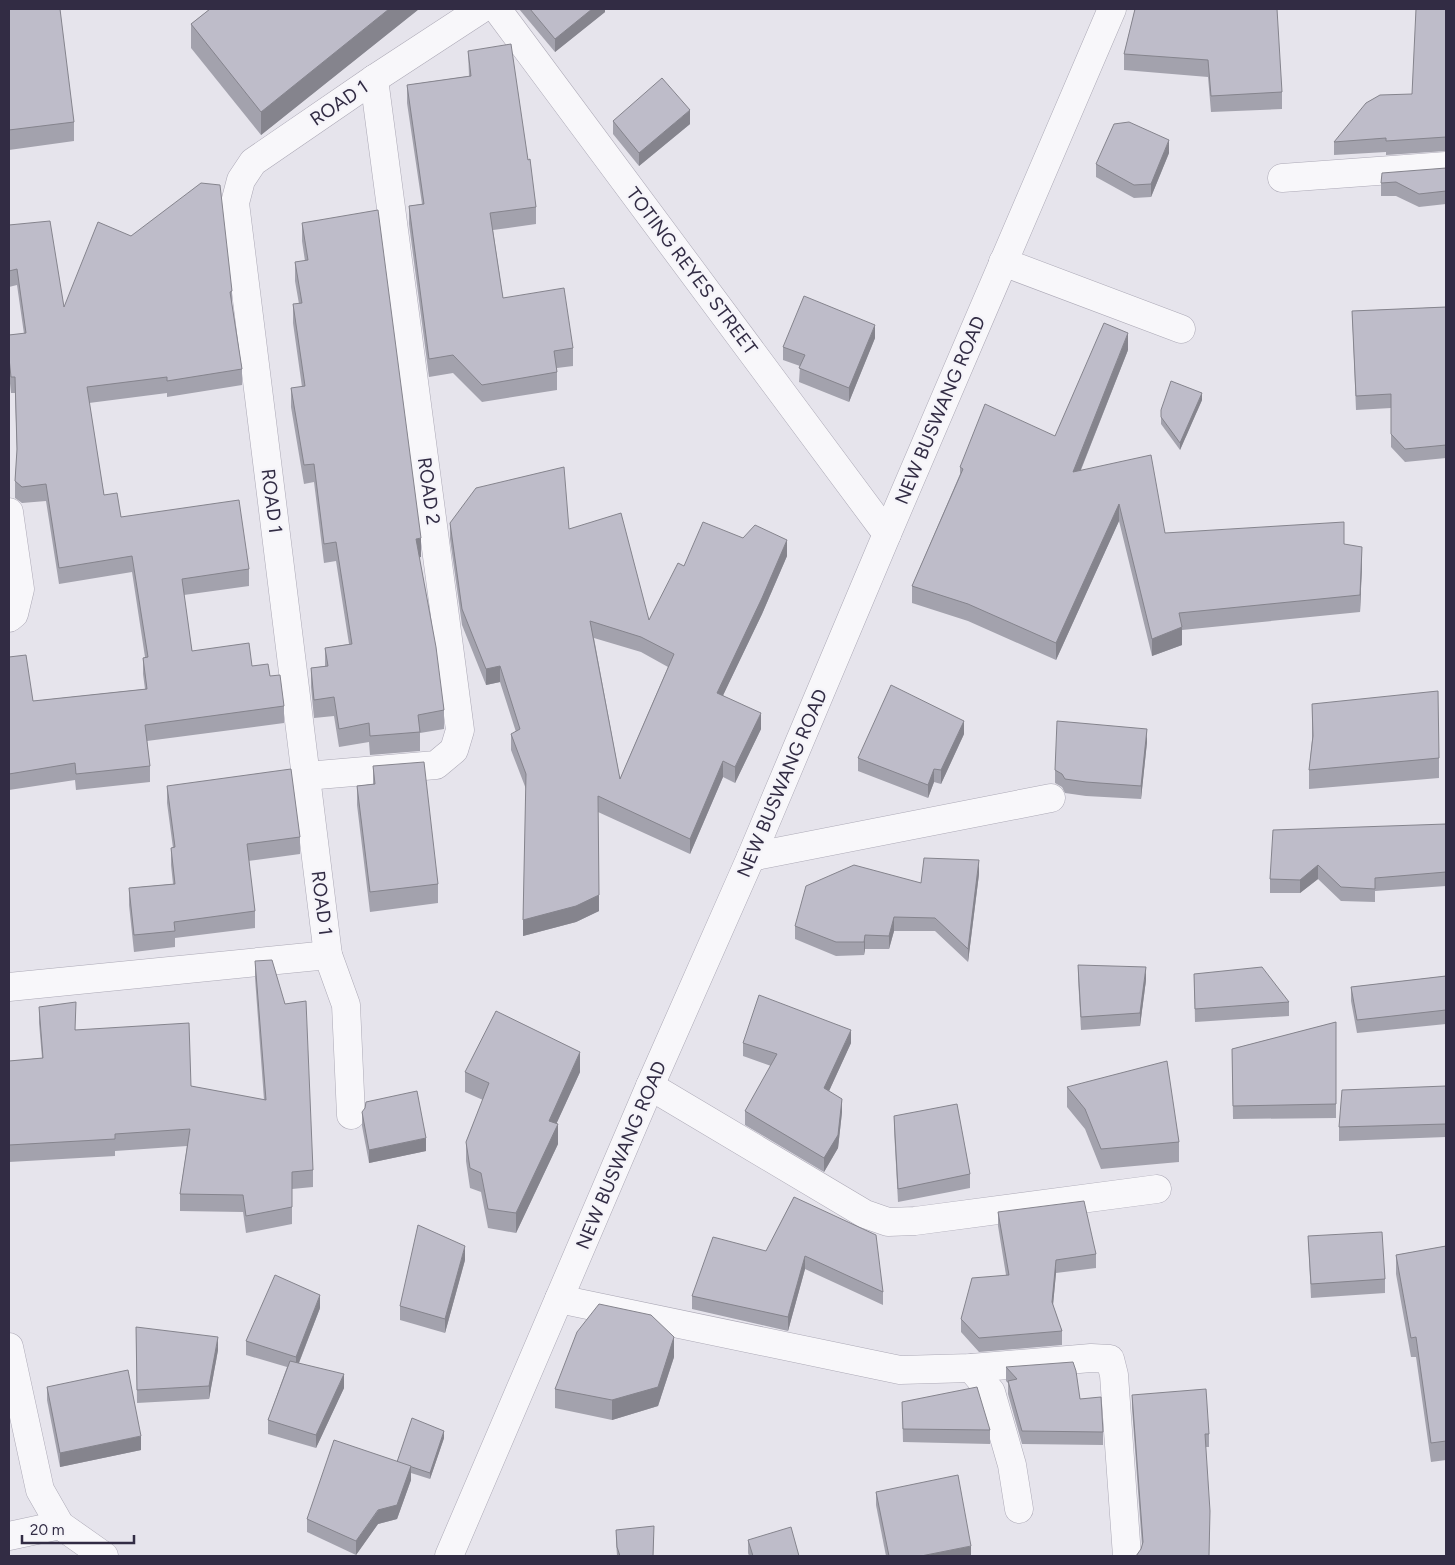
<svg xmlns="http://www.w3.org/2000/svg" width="1455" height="1565" font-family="Figtree,sans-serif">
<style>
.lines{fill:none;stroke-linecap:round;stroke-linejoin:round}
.minor-casing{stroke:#aca9b6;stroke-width:29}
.minor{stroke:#f8f7fa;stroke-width:28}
.wall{fill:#a3a2ad;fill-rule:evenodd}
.shaded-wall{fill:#85848d}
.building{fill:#bebcc9;stroke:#85848d;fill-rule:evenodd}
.labels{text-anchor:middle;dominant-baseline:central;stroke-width:4.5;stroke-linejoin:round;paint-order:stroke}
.street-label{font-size:19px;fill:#322c44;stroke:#f5f4f9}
</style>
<rect width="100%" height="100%" fill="#e6e4ec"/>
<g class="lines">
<!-- minor casing -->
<g class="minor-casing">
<g id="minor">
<polyline points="497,9 887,534"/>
<polyline points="1282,178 1446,166"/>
<polyline points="1003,262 1181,329"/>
<polyline points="9,512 20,589 14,614 9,618"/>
<polyline points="306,776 436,765 454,750 460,730 374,79"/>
<polyline points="751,857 1051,798"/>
<polyline points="9,987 328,955"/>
<polyline points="650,1086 865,1214 888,1222 915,1221 1157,1189"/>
<polyline points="351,1115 346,1005 328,955 235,203 241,180 253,162 374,79 481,9"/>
<polyline points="559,1299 900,1370 971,1368 1091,1358 1110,1359 1114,1375 1127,1556"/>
<polyline points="9,1347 40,1490 60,1525 104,1556"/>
<polyline points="971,1368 991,1392 1012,1465 1019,1509"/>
<polyline points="9,1536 60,1525"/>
<polyline points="449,1556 650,1086 751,857 887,534 1112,9"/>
</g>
</g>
<!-- minor -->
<use href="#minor" class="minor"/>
</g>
<!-- wall -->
<g class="wall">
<polygon points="9,9 74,122 74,141 9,150"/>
<polygon points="210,9 419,9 261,135 191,48 191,24"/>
<polygon points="519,9 605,9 605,12 555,52"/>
<polygon points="1135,9 1282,92 1282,109 1211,112 1208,77 1124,70 1124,54"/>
<polygon points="1446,9 1446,151 1386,155 1386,152 1334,155 1334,142 1412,94"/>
<polygon points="468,51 528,160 536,207 536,224 493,230 503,298 573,348 573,366 557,368 557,390 482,402 453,373 429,377 409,224 409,206 422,204 407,103 407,85 469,76"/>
<polygon points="613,121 690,124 639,166 613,134"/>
<polygon points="1169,153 1151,197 1134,198 1096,177 1096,164"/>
<polygon points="1446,168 1446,204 1419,207 1396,196 1381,196 1381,183"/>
<polygon points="302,223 421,557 419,557 444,710 444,729 420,733 420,751 370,755 369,742 339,747 334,716 314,718 311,687 311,668 325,666 325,648 349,644 336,561 324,563 314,482 304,484 291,407 291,388 302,387 293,323 293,304 299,304 295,281 295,262 305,261 302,241"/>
<polygon points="9,225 64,307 232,291 232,304 242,369 242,385 167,397 167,393 89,403 104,495 121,517 249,569 249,586 184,595 192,651 252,666 270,676 284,706 284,723 147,741 150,766 150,782 76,790 75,780 9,790 9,657 33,701 145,689 143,674 143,658 145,657 132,572 59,584 46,501 22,503 15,498 15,481 17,453 15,393 11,393 9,374 9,335 24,334 17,285 9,287"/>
<polygon points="1446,307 1446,458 1405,462 1391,447 1391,408 1356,410 1352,311"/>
<polygon points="875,338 849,402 799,382 800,366 783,360 783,347"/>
<polygon points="1128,350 1081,470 1165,533 1344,544 1362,564 1360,612 1182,630 1182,645 1152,656 1119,521 1056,660 968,621 912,603 912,586 960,474 960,467 1055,436"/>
<polygon points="1202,400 1180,450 1161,424 1161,410"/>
<path d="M 450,523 L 569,529 L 649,620 L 684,566 L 743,538 L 787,556 L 762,614 L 723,695 L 761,729 L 735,783 L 723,777 L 690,854 L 598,812 L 599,911 L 576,922 L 523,936 L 526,789 L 511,750 L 511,734 L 516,732 L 500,682 L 486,685 L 462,625 L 450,539 ZM 594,638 L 641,652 L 668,667 L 620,779 Z"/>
<polygon points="1312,704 1439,758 1439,778 1309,789 1309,770 1312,740"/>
<polygon points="964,734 941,784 934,782 928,798 858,771 858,758"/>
<polygon points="1147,742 1141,799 1086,796 1065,793 1062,787 1055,783 1055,770"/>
<polygon points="373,766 438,884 438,903 370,912 357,805 357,786 373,784"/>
<polygon points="167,786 300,837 300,854 248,861 255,911 255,928 175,938 175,947 134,952 129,905 129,888 173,884 171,865 171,848 173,848 167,803"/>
<polygon points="1446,824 1446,886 1375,891 1375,902 1341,901 1318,879 1300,893 1270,893 1270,879"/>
<polygon points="979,874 968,962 935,931 894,931 889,949 865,949 864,955 836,956 795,939 795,926 921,883"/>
<polygon points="255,961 313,1170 313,1187 292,1189 292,1224 246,1233 243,1212 180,1211 180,1194 187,1146 115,1151 115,1156 9,1162 9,1061 42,1058 39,1023 39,1007 76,1030 191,1086 264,1100 255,978"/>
<polygon points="1078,965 1146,980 1140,1026 1081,1030 1078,978"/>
<polygon points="1194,974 1289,1002 1289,1016 1195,1022"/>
<polygon points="1446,976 1446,1024 1357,1033 1351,1001 1351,987"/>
<polygon points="1336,1022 1336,1118 1233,1119 1232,1049"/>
<polygon points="743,1043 851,1043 829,1091 842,1112 838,1148 824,1172 745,1125 745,1111 771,1066 743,1056"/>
<polygon points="465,1072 580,1072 556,1124 558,1144 516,1233 488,1228 481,1192 470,1188 466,1161 466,1142 483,1100 465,1092"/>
<polygon points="1446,1086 1446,1137 1339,1141 1339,1127"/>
<polygon points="1067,1087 1179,1142 1179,1162 1101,1169 1085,1129 1067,1107"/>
<polygon points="362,1112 426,1151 369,1163 362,1126"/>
<polygon points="894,1116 970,1174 970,1188 898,1202 894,1129"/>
<polygon points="794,1197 883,1292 883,1305 805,1269 788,1331 692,1309 692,1296 766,1251"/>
<polygon points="998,1212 1096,1254 1096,1268 1056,1273 1053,1305 1062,1331 1062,1345 979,1352 961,1332 961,1319 1006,1275 998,1226"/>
<polygon points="1308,1236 1385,1279 1385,1293 1311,1298"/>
<polygon points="1446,1246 1446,1460 1431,1462 1416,1357 1411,1357 1396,1274 1396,1255"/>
<polygon points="465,1260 445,1333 400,1320 400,1306"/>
<polygon points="320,1308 299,1363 344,1388 316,1448 268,1434 268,1420 287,1367 246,1355 246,1341"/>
<polygon points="136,1327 218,1350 209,1399 137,1403"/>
<polygon points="674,1357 658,1406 612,1420 555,1408 555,1389"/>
<polygon points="1006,1367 1080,1399 1103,1432 1103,1445 1022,1444 1008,1394 1008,1383 1006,1381"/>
<polygon points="47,1387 141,1450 60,1467 47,1400"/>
<polygon points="1132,1395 1209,1434 1209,1447 1206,1447 1142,1546 1132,1408"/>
<polygon points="902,1402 990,1430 990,1444 903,1442"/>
<polygon points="444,1438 430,1479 411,1473 411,1480 397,1519 378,1524 356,1555 307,1532 307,1519 397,1462"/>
<polygon points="876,1492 971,1556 886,1556 876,1505"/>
<polygon points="616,1530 654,1537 653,1556 617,1556 616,1541"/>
<polygon points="748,1540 799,1556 749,1556 748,1553"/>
</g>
<!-- shaded-wall -->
<g class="shaded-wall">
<polygon points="389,9 419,9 261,135 261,112"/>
<polygon points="592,9 605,9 605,12 555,52 555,39"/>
<polygon points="690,110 690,124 639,166 639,153"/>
<polygon points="1169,140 1169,153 1151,197 1151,184"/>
<polygon points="875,325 875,338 849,402 849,388"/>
<polygon points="1128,333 1128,350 1073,489 1073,472"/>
<polygon points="1202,393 1202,400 1180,450 1180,443"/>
<polygon points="1119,504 1119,521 1056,660 1056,643"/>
<polygon points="421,538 421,557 416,558 416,539"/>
<polygon points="787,540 787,556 762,614 717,708 717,693"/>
<polygon points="1362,547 1362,564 1360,612 1360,595"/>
<polygon points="1182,627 1182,645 1152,656 1152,639"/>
<polygon points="500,666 500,682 486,685 486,669"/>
<polygon points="761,713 761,729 735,783 735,767"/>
<polygon points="964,721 964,734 941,784 941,770"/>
<polygon points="1147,729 1147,742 1141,799 1141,786"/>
<polygon points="723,761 723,777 690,854 690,839"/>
<polygon points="934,769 934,782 928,798 928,785"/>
<polygon points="979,860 979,874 968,962 968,949"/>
<polygon points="1318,865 1318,879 1300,893 1300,880"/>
<polygon points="599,895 599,911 576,922 523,936 523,920"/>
<polygon points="894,917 894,931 889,949 889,936"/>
<polygon points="865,935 865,949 864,955 864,942"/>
<polygon points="1146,967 1146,980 1140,1026 1140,1013"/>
<polygon points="851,1030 851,1043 824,1102 824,1088"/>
<polygon points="580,1052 580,1072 549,1140 549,1121"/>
<polygon points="842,1099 842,1112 838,1148 824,1172 824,1158"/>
<polygon points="558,1124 558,1144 516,1233 516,1213"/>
<polygon points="426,1138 426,1151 369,1163 369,1150"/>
<polygon points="465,1246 465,1260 445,1333 445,1319"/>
<polygon points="805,1256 805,1269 788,1331 788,1317"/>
<polygon points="1056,1260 1056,1273 1052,1315 1052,1302"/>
<polygon points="320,1295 320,1308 296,1370 296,1357"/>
<polygon points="218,1337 218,1350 209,1399 209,1386"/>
<polygon points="674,1337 674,1357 658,1406 612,1420 612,1400"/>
<polygon points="344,1374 344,1388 316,1448 316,1435"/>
<polygon points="444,1431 444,1438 430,1479 430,1473"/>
<polygon points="141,1436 141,1450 60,1467 60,1453"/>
<polygon points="411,1466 411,1480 397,1519 378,1524 356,1555 356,1541"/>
<polygon points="971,1546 971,1556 921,1556"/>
</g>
<!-- building -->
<g class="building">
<polygon points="9,9 60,9 74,122 9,130"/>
<polygon points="210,9 389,9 261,112 191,24"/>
<polygon points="530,9 592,9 555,39"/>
<polygon points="1135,9 1277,9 1282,92 1211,96 1208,60 1124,54"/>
<polygon points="1416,9 1446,9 1446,137 1386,141 1386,138 1334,142 1366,103 1380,95 1412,94"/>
<polygon points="511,44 528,160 530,159 536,207 490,213 503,298 564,288 573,348 554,351 557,372 482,385 453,355 429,359 409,206 424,204 407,85 471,76 468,51"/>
<polygon points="662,78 690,110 639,153 613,121"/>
<polygon points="1129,122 1169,140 1151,184 1134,185 1096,164 1114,124"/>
<polygon points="1446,168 1446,191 1419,194 1396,182 1381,183 1382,173"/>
<polygon points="201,183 220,185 232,291 230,292 242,369 167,381 167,377 87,387 104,495 117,493 121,517 239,500 249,569 182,579 192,651 249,643 252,666 268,664 270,676 280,675 284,706 145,725 150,766 76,774 75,763 9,774 9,657 26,655 33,701 147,689 143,658 148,657 132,556 59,568 46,484 22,487 15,481 17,449 15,377 11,377 9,358 9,335 26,333 17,269 9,271 9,225 50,221 64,307 98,222 131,236"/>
<polygon points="378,210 421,538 416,539 436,647 444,710 418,715 420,732 370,736 369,723 339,729 334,697 314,700 311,668 328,666 325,648 352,644 336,542 324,544 314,464 304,465 291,388 305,386 293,304 302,303 295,262 308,260 302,223"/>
<polygon points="804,296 875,325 849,388 799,368 805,355 783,347"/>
<polygon points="1446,307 1446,445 1405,449 1391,434 1391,394 1356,396 1352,311"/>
<polygon points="1104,323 1128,333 1073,472 1151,455 1165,533 1344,522 1344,544 1362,547 1360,595 1179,613 1182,627 1152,639 1119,504 1056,643 968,604 912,586 963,469 960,467 985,404 1055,436"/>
<polygon points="1171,381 1202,393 1180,443 1161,417 1161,410"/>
<path d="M 564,467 L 569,529 L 621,513 L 649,620 L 678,563 L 684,566 L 703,522 L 743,538 L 755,525 L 787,540 L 762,598 L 717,693 L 761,713 L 735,767 L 723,761 L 690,839 L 598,796 L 599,895 L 576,906 L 523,920 L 526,774 L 511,734 L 520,729 L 500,666 L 486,669 L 462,609 L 450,523 L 476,488 ZM 590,621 L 641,637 L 674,654 L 620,779 Z"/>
<polygon points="891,685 964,721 941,770 934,769 928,785 858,758"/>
<polygon points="1438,691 1439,758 1309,770 1313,736 1312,704"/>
<polygon points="1057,721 1147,729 1141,786 1086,782 1065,779 1062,774 1055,770"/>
<polygon points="424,762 438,884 370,892 357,786 375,784 373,766"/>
<polygon points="291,769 300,837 247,844 255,911 174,922 175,931 134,935 129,888 175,884 171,848 175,847 167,786"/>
<polygon points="1446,824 1446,872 1375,878 1375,889 1341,887 1318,865 1300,880 1270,879 1273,830"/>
<polygon points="924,858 979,860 968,949 935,918 894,917 889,936 865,935 864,942 836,942 795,926 806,886 854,865 921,883"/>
<polygon points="272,960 285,1004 306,1001 313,1170 292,1172 292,1207 246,1216 243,1195 180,1194 190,1129 115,1134 115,1139 9,1145 9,1061 43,1058 39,1007 76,1002 75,1030 189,1023 191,1086 266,1100 255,961"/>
<polygon points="1078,965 1146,967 1140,1013 1081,1017"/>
<polygon points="1262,967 1289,1002 1195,1009 1194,974"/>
<polygon points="1446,976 1446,1010 1357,1020 1351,987"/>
<polygon points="759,995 851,1030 824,1088 842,1099 838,1135 824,1158 745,1111 777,1054 743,1043"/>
<polygon points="496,1011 580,1052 549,1121 558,1124 516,1213 488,1209 481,1173 470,1168 466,1142 489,1083 465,1072"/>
<polygon points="1336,1022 1336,1104 1233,1106 1232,1049"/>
<polygon points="1167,1061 1179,1142 1101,1149 1085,1109 1067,1087"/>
<polygon points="1446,1086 1446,1124 1339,1127 1342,1090"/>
<polygon points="417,1091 426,1138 369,1150 362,1112 365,1108 366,1102"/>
<polygon points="957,1104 970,1174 898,1189 894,1116"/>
<polygon points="794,1197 876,1235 883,1292 805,1256 788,1317 692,1296 713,1237 766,1251"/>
<polygon points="1084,1201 1096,1254 1056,1260 1052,1302 1062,1331 979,1338 961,1319 972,1278 1009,1275 998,1212"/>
<polygon points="418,1225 465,1246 445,1319 400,1306"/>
<polygon points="1382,1232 1385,1279 1311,1284 1308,1236"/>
<polygon points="1446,1246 1446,1441 1431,1443 1416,1337 1411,1338 1396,1255"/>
<polygon points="275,1275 320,1295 296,1357 246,1341"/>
<polygon points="599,1304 651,1315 674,1337 658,1387 612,1400 555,1389 577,1332"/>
<polygon points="136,1327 218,1337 209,1386 137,1390"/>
<polygon points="290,1361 344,1374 316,1435 268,1420"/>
<polygon points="1073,1362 1076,1371 1080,1399 1101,1397 1103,1432 1022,1431 1008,1381 1017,1379 1006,1367"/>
<polygon points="128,1370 141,1436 60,1453 47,1387"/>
<polygon points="977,1387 990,1430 903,1429 902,1402"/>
<polygon points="1206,1389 1209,1434 1205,1434 1210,1511 1209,1556 1136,1556 1141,1549 1143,1542 1132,1395"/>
<polygon points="412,1418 444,1431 430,1473 397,1462"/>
<polygon points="334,1440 411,1466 397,1505 378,1510 356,1541 307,1519"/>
<polygon points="958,1475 971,1546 921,1556 889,1556 876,1492"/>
<polygon points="654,1526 653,1556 620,1556 617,1547 616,1530"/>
<polygon points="791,1527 799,1556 753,1556 748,1540"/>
</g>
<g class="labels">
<!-- street labels -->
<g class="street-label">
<text transform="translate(339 103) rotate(-34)">ROAD 1</text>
<text transform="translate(692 271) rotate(53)">TOTING REYES STREET</text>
<text transform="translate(940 410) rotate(-67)">NEW BUSWANG ROAD</text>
<text transform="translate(429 491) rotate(82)">ROAD 2</text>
<text transform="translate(272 501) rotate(83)">ROAD 1</text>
<text transform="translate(782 783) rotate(-67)">NEW BUSWANG ROAD</text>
<text transform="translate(322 903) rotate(83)">ROAD 1</text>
<text transform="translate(621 1155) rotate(-67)">NEW BUSWANG ROAD</text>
</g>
</g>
<!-- border -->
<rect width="1455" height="1565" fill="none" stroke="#322c44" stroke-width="20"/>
<!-- scale -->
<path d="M22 1535v8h112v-8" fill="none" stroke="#322c44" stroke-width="2.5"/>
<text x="30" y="1535" font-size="15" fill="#322c44" stroke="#f5f4f9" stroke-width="4" paint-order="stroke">20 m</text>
</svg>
